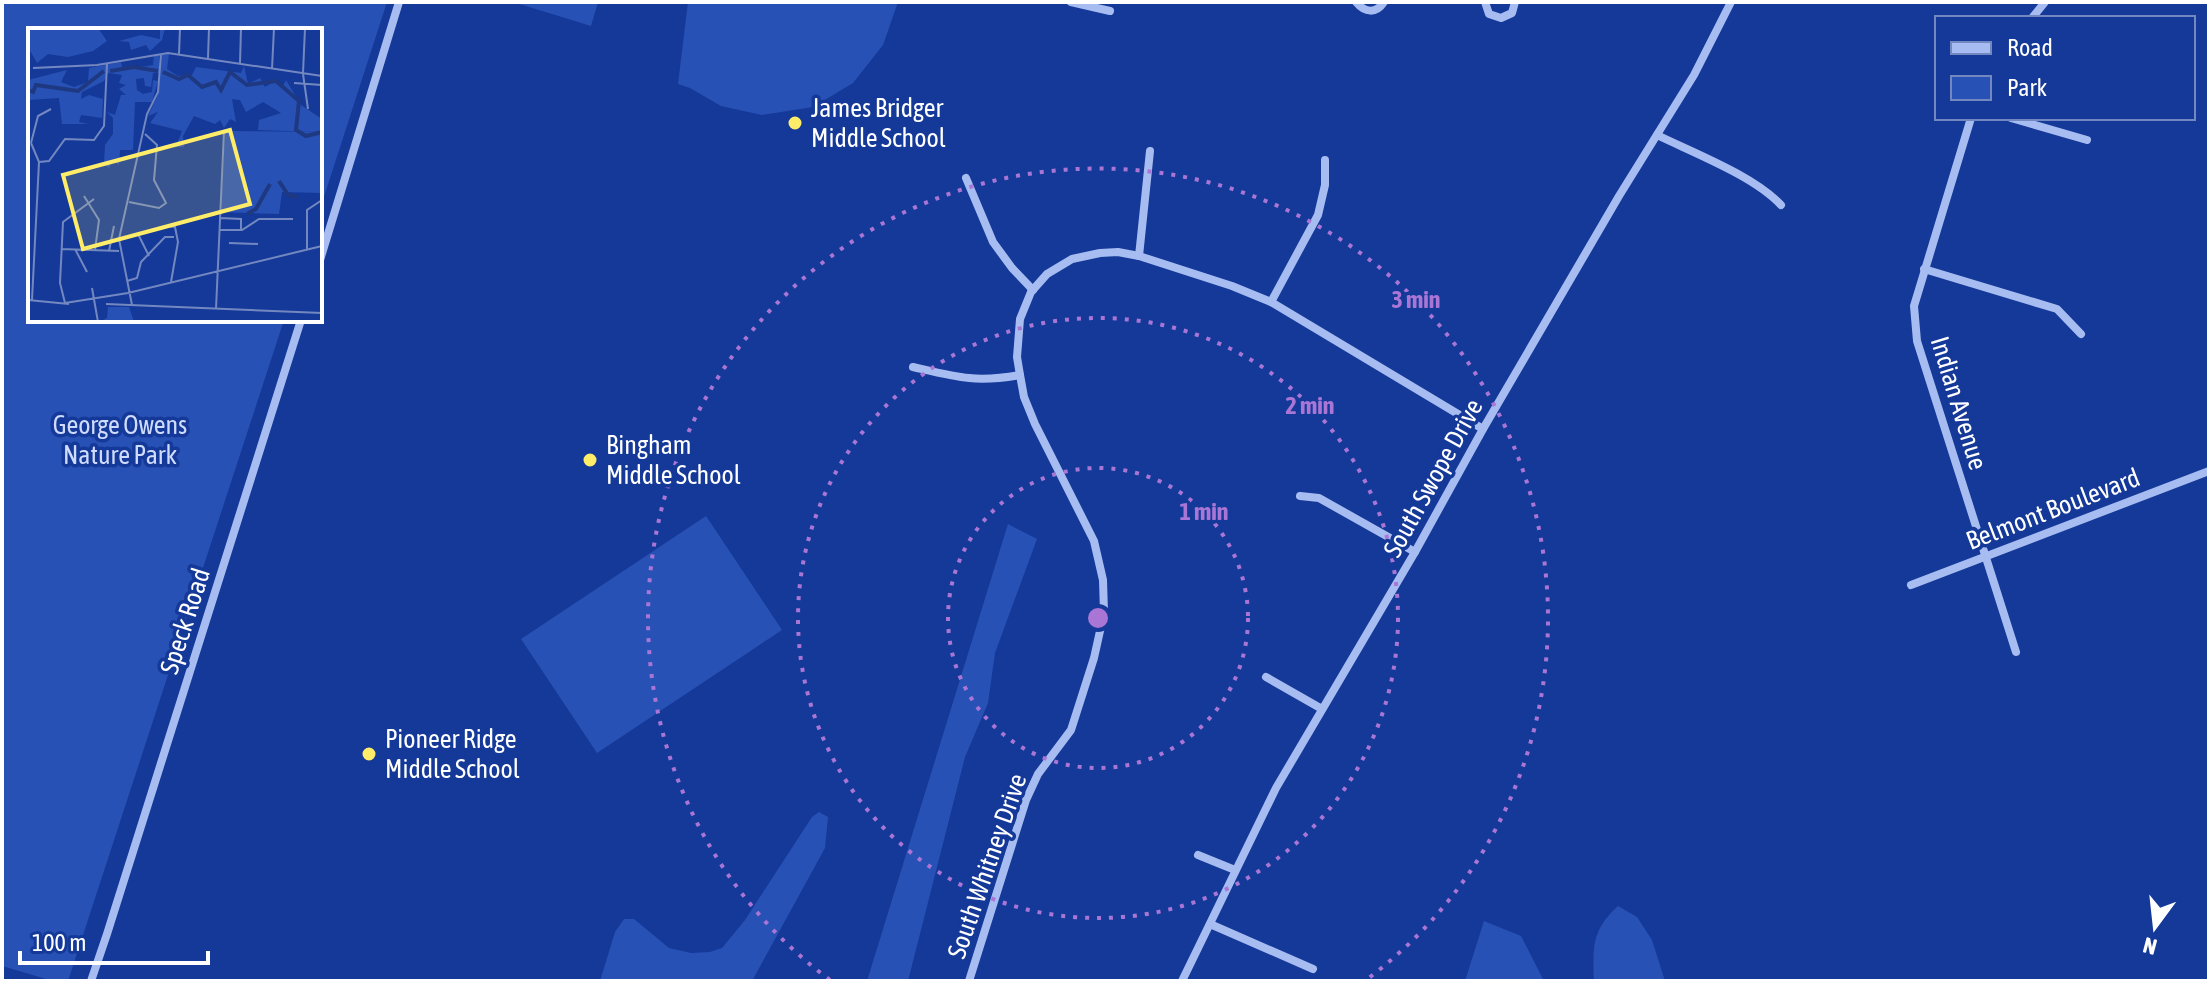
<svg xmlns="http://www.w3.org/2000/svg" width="2211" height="983" font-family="'Asap Condensed',sans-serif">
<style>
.green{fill:#2851b6}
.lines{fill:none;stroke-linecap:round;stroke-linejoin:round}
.minor{stroke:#a7bdf2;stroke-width:8}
.ring{fill:none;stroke:#a976d5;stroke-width:4;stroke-dasharray:4 8}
.poi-dot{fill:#ffec68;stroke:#153998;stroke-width:3}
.labels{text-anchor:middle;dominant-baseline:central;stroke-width:7;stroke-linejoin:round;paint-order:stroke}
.poi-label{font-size:26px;fill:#fff;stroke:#153998;text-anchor:start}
.street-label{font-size:26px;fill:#fff;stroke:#153998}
.park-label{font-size:26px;fill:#cfdcfd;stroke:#153998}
.inset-river{fill:none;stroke:#1e3981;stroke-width:4}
.inset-road{fill:none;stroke:#7388c1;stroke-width:2}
.view{fill:#ffec68;fill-opacity:0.15;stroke:#ffec68;stroke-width:4}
.inset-edge{fill:none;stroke:#fff;stroke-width:4}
.centre{fill:#a976d5;stroke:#153998;stroke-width:4}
.ring-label{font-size:24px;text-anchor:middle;font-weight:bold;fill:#a976d5;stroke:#153998;stroke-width:7;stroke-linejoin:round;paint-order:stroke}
</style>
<rect width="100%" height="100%" fill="#153998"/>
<!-- green -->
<g class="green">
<polygon points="2,2 387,2 320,209 320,30 30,30 30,320 284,320 68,981 53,981 2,966"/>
<polygon points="513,2 598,2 591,26"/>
<polygon points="688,2 898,2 883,45 853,83 813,107 762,115 721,106 690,88 678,84"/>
<polygon points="706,516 782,630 597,753 521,639"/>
<polygon points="1008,524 1037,539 995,653 988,703 965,757 908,981 867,981"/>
<polygon points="819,812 828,817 825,848 752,981 600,981 615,932 624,919 634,919 669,948 691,953 710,952 722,948 745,920 812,817"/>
<path d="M 1618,906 L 1637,917 L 1652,940 L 1665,981 L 1594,981 C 1593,947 1591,931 1618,906 Z"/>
<polygon points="1484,921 1521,936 1544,981 1465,981"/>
</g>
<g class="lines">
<!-- minor -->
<g class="minor">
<polyline points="1071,2 1110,11"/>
<path d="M 1356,2 C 1365,13 1376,14 1384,2"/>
<polyline points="1485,2 1489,14 1501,18 1512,13 1515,2"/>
<polyline points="2032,18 2045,2"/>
<polyline points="1971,118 1914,306 1917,341 2016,652"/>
<polyline points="2011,118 2087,140"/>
<path d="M 1657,135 C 1694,153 1754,176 1781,205"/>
<polyline points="966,178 993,242 1012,268 1033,290"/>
<polyline points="1139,256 1150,151"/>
<polyline points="320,260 399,2"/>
<polyline points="1924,269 2057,309 2081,334"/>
<polyline points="1271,302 1318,215 1325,185 1325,160"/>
<path d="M 913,367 C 956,377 975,383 1020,375"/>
<polyline points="1300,496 1319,498 1415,552"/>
<polyline points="1911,585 2209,471"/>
<polyline points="1266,677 1322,709"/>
<polyline points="1198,855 1235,870"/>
<polyline points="1210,924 1313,969"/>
<polyline points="91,981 107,934 301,320"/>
<polyline points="969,981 1026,800 1038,774 1071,730 1094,658 1104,613 1103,580 1094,541 1035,424 1024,397 1020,375 1017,357 1020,319 1031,292 1047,274 1072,259 1100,253 1118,252 1139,256 1232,286 1271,302 1483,429"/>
<polyline points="1182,981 1276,788 1415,552 1483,429 1619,196 1694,75 1731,2"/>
</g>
</g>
<!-- distance rings -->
<g class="ring">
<circle cx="1098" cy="618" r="150"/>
<circle cx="1098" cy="618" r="300"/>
<path d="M830 980A450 450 0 1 1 1366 980"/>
</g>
<!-- markers -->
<g class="poi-dot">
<circle cx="795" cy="123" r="8"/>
<circle cx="590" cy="460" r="8"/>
<circle cx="369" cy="754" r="8"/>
</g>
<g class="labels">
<!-- poi labels -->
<g class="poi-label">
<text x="811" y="108">James Bridger<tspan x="811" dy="30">Middle School</tspan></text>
<text x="606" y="445">Bingham<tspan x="606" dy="30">Middle School</tspan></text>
<text x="385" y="739">Pioneer Ridge<tspan x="385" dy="30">Middle School</tspan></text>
</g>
<!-- street labels -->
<g class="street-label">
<text transform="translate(1959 403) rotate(73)">Indian Avenue</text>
<text transform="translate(1433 478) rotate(-61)">South Swope Drive</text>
<text transform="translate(2053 509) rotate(-21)">Belmont Boulevard</text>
<text transform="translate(185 621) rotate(-72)">Speck Road</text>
<text transform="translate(987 866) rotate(-71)">South Whitney Drive</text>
</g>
<!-- park labels -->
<g class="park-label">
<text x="120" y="425">George Owens<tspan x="120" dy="30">Nature Park</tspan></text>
</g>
</g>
<!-- overview -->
<g transform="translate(28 28)">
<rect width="294" height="294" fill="#153998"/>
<path d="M 0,0 L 70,0 L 79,13 L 65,23 L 40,29 L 20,26 L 9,35 L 0,19 ZM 132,0 L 137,0 L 134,12 L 122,23 L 118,17 L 103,22 L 101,14 L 91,13 L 113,7 L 132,11 ZM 131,26 L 131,45 L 125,45 L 123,59 L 117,58 L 116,50 L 108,51 L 109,62 L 115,66 L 124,64 L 125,52 L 130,53 L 124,74 L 107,74 L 105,122 L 92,122 L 91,137 L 84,132 L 81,140 L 76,136 L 77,117 L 85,106 L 85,90 L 79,84 L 87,87 L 93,67 L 98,67 L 91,61 L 98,57 L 91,55 L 94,47 L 80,45 L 76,53 L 54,64 L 53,71 L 61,67 L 75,71 L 74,90 L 53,87 L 51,94 L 60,96 L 34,96 L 31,70 L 0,72 L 0,52 L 39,42 L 33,54 L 46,59 L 60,54 L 61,40 L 93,34 L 95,42 L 125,37 L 126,27 ZM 141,26 L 139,41 L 150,48 L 164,47 L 168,39 L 213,45 L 216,38 L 220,56 L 232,50 L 237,59 L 247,53 L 255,58 L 258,52 L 273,77 L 294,91 L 294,165 L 254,164 L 251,186 L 193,184 L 197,103 L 290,104 L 230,102 L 231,92 L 253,85 L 235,74 L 218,84 L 212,72 L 204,71 L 208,94 L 202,91 L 196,100 L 192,92 L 187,96 L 166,88 L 155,108 L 156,119 L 148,119 L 143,131 L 154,103 L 122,95 L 130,84 L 120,88 L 130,67 L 133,27 ZM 80,279 L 101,279 L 106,294 L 71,294 L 79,290 Z" fill="#2851b6"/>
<path class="inset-river" d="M 82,43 L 106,39 L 130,43M 135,44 L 151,51 L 160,47 L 174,59 L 188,54 L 193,62 L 202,44 L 219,57 L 248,53 L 271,73 L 268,102 L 278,108 L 294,104M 0,62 L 5,64 L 8,57 L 50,63 L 76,43M 251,153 L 260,167 L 270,169M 219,186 L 228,181 L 242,156"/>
<path class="inset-road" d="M 151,26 L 152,0M 180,30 L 181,0M 212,35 L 213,0M 5,40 L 69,37 L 140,25 L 294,48M 244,41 L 246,0M 275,45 L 277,0M 275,46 L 280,81M 266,55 L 294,57M 3,115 L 11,134 L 4,272M 3,115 L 10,88 L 23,81M 11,134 L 21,133 L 37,111 L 66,112 L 76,98 L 79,36M 56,168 L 71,192 L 67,222M 101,174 L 131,180 L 138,175 L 126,152 L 129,117 L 117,106M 192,190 L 213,191 L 213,202M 138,198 L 147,199 L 150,214 L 143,254M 191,202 L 214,202 L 231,191 L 265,191M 110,206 L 121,228M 201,215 L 230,216M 33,221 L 91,223M 47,221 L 59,244M 279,221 L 279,182 L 294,172M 81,223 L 86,198M 99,253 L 109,250 L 113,234 L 137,209 L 146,209M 64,260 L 70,294M 0,272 L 41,276M 37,275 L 32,255 L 35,194 L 66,171M 37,275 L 100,265 L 294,218M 78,276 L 294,285M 104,277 L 91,211 L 119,86 L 130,64 L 133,26M 188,281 L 196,103"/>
<path class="view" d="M 202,102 L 222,176 L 55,221 L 35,147 Z"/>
<rect width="294" height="294" class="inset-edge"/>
</g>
<circle cx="1098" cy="618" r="12" class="centre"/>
<g class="ring-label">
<text x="1416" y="308">3 min</text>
<text x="1310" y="414">2 min</text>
<text x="1204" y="520">1 min</text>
</g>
<!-- border -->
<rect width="2211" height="983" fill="none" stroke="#ffffff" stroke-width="8"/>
<!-- legend -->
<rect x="1935" y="16" width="260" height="104" fill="#153998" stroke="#7388c1" stroke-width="2"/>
<rect x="1951" y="42" width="40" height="12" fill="#a7bdf2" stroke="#7388c1" stroke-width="2"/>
<text x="2007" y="56" font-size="24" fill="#ffffff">Road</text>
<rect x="1951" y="76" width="40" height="24" fill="#2851b6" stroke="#7388c1" stroke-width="2"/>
<text x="2007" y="96" font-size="24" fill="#ffffff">Park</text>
<!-- north arrow -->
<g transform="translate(2155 927) rotate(195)" stroke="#153998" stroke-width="6" paint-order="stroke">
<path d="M0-6L14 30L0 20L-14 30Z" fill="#ffffff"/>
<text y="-12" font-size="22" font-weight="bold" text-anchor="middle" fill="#ffffff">N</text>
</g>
<!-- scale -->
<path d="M20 951v12h188v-12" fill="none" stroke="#ffffff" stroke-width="4"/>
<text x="32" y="951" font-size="24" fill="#ffffff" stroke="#153998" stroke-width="6" paint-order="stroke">100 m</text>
</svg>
